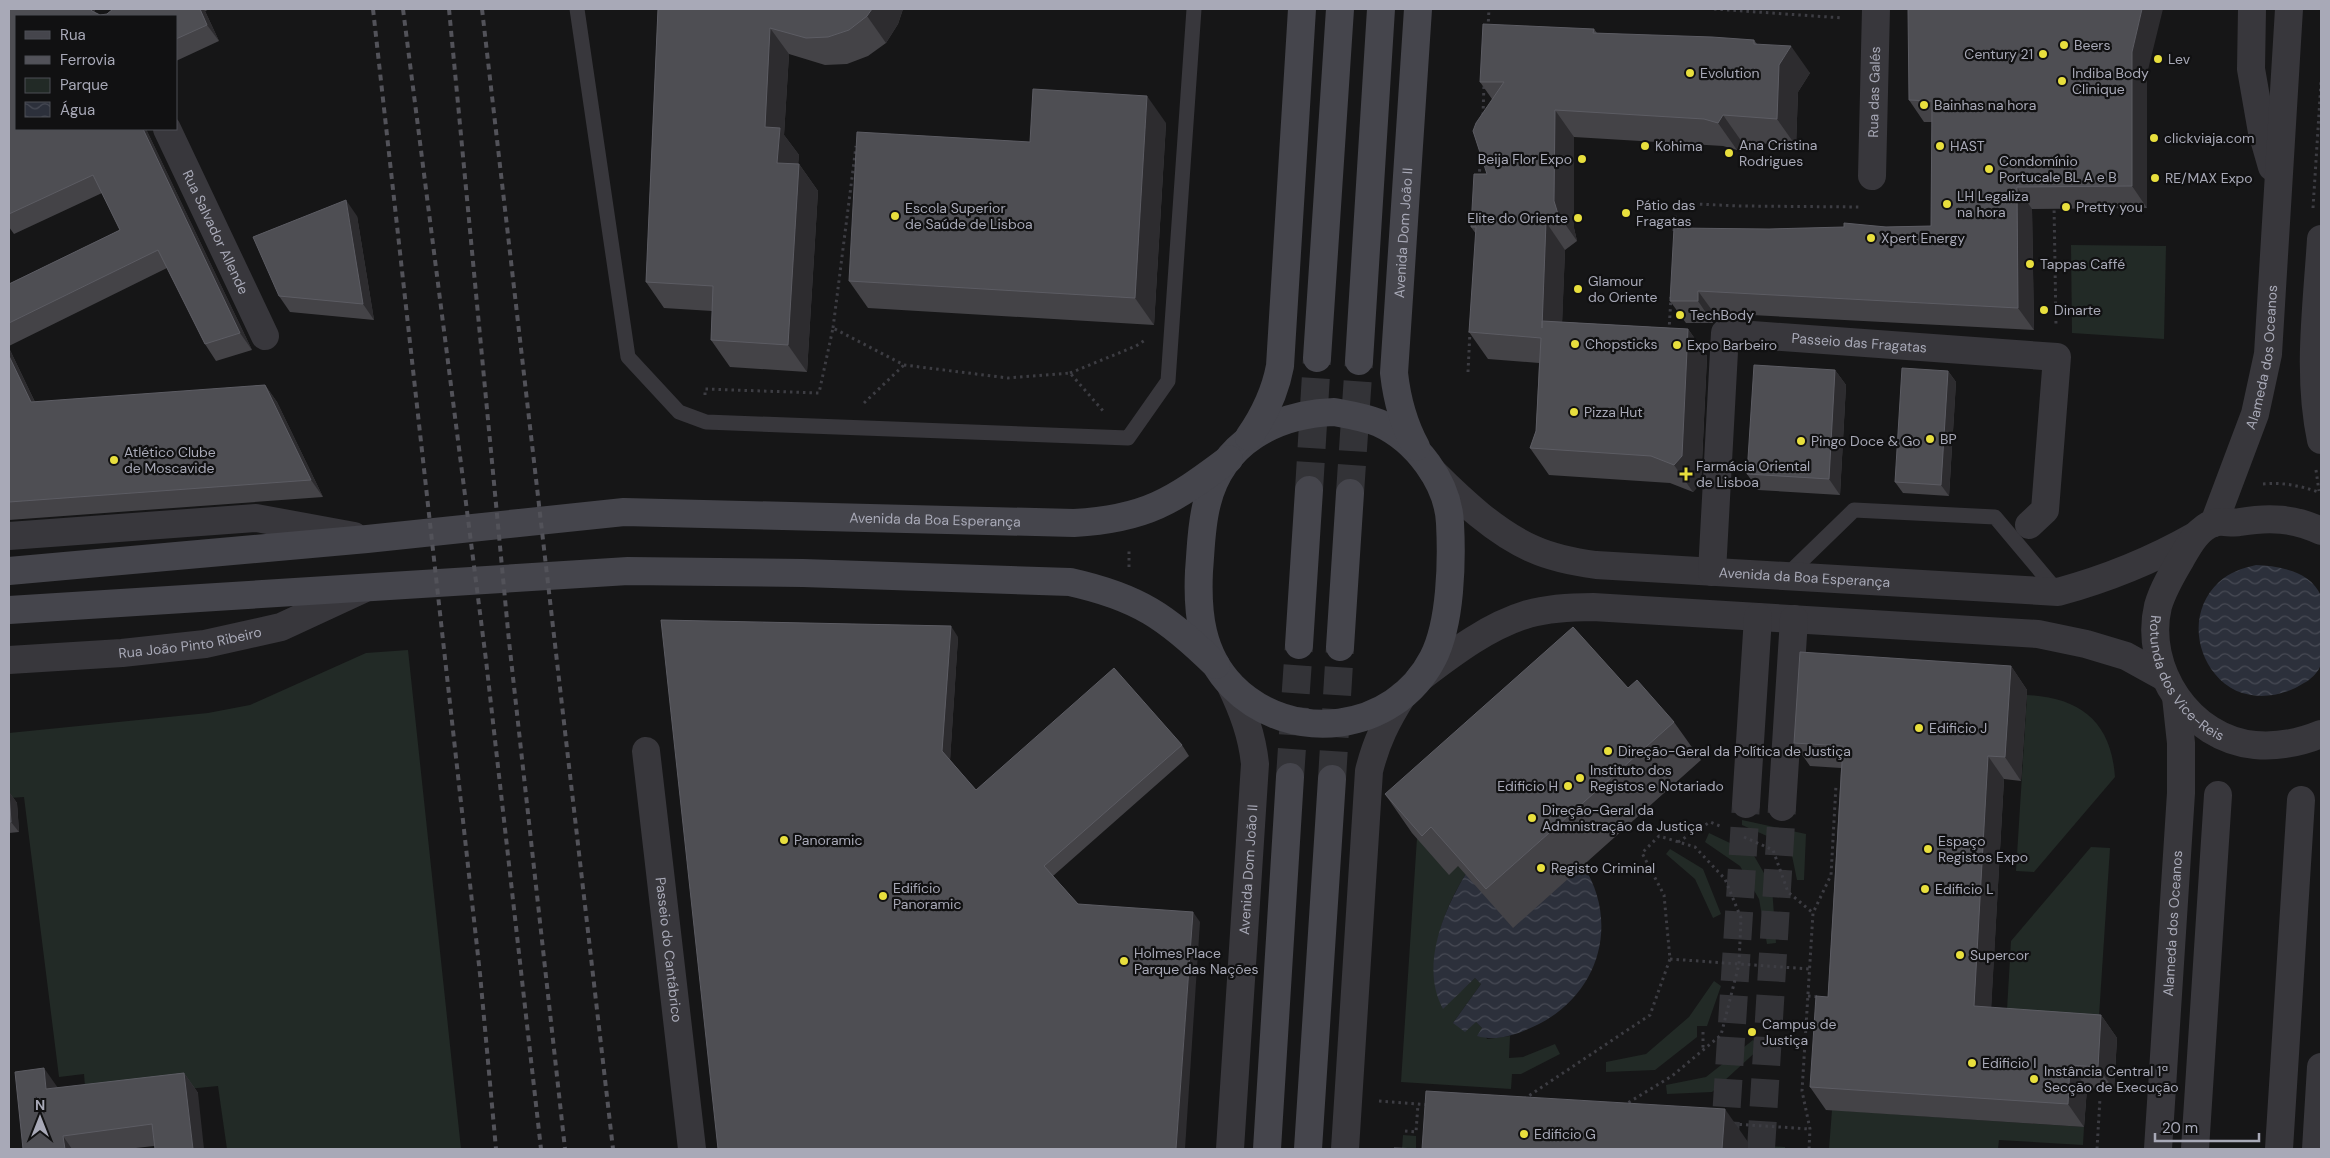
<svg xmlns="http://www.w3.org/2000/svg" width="2330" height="1158" font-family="'DM Sans',sans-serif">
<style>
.green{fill:#222a26}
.water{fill:url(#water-waves)}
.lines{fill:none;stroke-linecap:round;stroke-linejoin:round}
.street-tunnel{stroke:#333337;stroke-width:28;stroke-dasharray:28 14;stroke-linecap:butt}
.secondary-tunnel{stroke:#333337;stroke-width:28;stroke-dasharray:28 14;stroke-linecap:butt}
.path{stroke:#3d3d43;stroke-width:3;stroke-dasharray:2.5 4;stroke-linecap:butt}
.lane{stroke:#38373c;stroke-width:15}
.street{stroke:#38373c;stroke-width:28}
.secondary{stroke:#45454c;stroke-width:28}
.rail{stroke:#525259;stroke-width:4;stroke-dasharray:6 5;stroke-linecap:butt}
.wall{fill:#444347}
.shaded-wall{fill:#2d2c2f}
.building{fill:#4e4e53;stroke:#5c5c63}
.poi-dot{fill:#e8df3d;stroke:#111112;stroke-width:2}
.labels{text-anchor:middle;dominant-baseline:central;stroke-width:4.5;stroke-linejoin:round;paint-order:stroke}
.poi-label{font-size:14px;fill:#a8a9b7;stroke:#111112;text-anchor:start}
.street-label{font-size:14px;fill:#a8a9b7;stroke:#111112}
</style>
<defs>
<pattern id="water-waves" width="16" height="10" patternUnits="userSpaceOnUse" patternTransform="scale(1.25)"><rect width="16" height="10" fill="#2c303b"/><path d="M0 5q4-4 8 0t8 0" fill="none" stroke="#484b55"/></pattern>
</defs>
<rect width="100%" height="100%" fill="#161617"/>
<!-- green -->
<g class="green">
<polygon points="2071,245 2166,246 2164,339 2072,333"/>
<polygon points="408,650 461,1149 227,1149 218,1086 86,1099 84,1074 59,1077 24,797 9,798 9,733 208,713 250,705 366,653"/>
<path d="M 2027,695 C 2081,698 2111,722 2115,777 L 2034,872 L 2016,871 Z"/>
<polygon points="1742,820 1806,834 1804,880 1797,880 1790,846 1742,825"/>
<polygon points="1709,833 1753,854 1772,887 1776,943 1767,944 1759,899 1740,866 1705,842"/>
<path d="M 1417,838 L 1468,858 L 1469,869 C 1442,910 1424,961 1443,1008 L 1475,978 L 1481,984 L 1453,1023 L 1476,1022 L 1482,1028 L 1487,1039 L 1510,1036 L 1509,1058 L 1523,1057 L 1555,1044 L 1560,1054 L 1521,1074 L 1512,1074 L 1511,1089 L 1401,1082 Z"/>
<polygon points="2091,847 2110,848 2099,1016 2007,1010 2011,941"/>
<polygon points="1670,849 1703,869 1721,914 1713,918 1695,879 1666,854"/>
<polygon points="1714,981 1721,986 1707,1026 1697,1026 1697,1037 1655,1070 1606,1072 1606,1062 1646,1054 1689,1017"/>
<polygon points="1753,1040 1761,1047 1712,1092 1667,1094 1666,1085 1706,1077"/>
<polygon points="1832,1110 2084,1127 2083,1145 1999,1140 1998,1149 1829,1149"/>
<polygon points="1403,1135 1416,1136 1416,1149 1402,1149"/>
<polygon points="1748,1145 1785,1147 1785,1149 1748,1149"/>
</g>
<!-- water -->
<g class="water">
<path d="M 2256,565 C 2279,566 2311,571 2321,596 C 2324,605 2321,621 2321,630 C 2321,640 2324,655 2321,664 C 2319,672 2310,680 2304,683 C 2276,701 2237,702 2215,674 C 2193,647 2192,607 2219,582 C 2230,572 2243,568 2256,565 Z"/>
<path d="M 1583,865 C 1620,923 1599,993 1539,1024 C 1519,1034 1498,1042 1477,1036 L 1482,1028 L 1476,1022 L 1465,1032 L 1453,1023 L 1481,984 L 1475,978 L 1443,1009 C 1419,966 1445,906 1469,869 Z"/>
</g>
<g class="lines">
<!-- street-tunnel -->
<g class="street-tunnel">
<polyline points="1724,1149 1746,804"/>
<polyline points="1761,1149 1782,807"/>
</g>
<!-- secondary-tunnel -->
<g class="secondary-tunnel">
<polyline points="1309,490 1317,358"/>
<polyline points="1350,493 1359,361"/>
<polyline points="1290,777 1299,645"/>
<polyline points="1332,779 1340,647"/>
</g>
<!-- path -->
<g class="path">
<polyline points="1714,9 1843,18"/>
<polyline points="1488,28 1489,9"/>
<polyline points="1483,115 1484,84"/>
<polyline points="1479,178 1481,152"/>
<polyline points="2054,204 2056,326"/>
<polyline points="2313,208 2321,82"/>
<polyline points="1674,231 1676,203 1739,206 1862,207"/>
<polyline points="833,328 856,146"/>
<polyline points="1669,331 1671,297"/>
<polyline points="1468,372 1470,331"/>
<polyline points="1070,373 1136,346 1145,340"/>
<polyline points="705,395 705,389 819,393 833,328 904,365 1008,378 1070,373 1104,412"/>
<polyline points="864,403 904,365"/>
<polyline points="2316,470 2319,491"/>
<path d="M 2263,484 C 2283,482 2302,486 2321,493"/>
<polyline points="1129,567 1129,549"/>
<polyline points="1744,837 1773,850 1788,892 1813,913"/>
<polyline points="1678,842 1710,822 1722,827"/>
<polyline points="1670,959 1809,969"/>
<polyline points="1808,996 1820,997"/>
<polyline points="1703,1032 1703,1049"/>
<polyline points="1524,1099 1650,1015 1670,959 1664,895 1642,853 1659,836 1695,847 1725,879 1741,918 1739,964 1721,1035 1672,1076 1626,1104"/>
<polyline points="1379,1101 1430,1105"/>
<polyline points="1733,1124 1810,1129"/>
<polyline points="1405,1131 1416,1132 1418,1104"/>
<polyline points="1809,1149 1810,1129 1802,1091 1813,913 1831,875 1836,785"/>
<polyline points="2097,1149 2100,1098"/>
</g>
<!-- lane -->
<g class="lane">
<polyline points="577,9 628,357 679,412 706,422 1128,438 1168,381 1194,9"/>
<polyline points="1785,577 1854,510 1995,517 2058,592"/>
</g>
<!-- street -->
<g class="street">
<polyline points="2252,9 2251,69 2262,132 2272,167"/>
<path id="s1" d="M 167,129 L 265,336"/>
<path id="s2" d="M 1872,176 L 1876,9"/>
<path d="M 2321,239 C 2317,305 2307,374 2321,440"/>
<path id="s3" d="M 1433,472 C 1461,500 1496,533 1533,549 C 1553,558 1574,562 1596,565 L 2058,592 C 2106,579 2151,561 2195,536"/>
<path id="s4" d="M 2214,523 L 2255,414 L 2268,354 L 2289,9"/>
<path id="s5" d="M 2321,531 C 2294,518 2269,517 2240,522 C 2232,524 2221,520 2214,523 C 2198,528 2189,545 2181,559 C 2172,574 2163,589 2158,606 C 2143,669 2190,739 2255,745 C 2278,747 2299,743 2321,734"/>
<polyline points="9,536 256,518 354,536"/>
<path id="s6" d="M 1712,572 L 1725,333 L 2057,357 L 2045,510 L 2029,525"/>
<path id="s7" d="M 9,660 L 122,653 L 205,644 L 281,627 L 363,589"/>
<path d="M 1420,678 C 1453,653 1488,626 1528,614 C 1550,608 1571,607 1593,607 L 2038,634 L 2086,644 L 2126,656 L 2164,677"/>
<path id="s8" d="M 646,751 L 692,1149"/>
<polyline points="1746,804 1758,617"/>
<polyline points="1782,807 1794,619"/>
<path id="s9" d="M 1230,1149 L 1255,764 C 1252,735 1243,711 1230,684"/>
<path d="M 1345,1149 L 1369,771 C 1376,742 1387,720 1403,695"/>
<path id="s10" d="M 2158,1149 L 2181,793 L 2181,743 L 2176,697"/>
<polyline points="2195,1149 2218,795"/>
<polyline points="2279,1149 2301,800"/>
<polyline points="2316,1149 2321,1067"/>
</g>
<!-- secondary -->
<g class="secondary">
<polyline points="1317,358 1340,9"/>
<polyline points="1359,361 1381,9"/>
<path d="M 1334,412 C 1350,415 1364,417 1379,423 C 1416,440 1448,482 1450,523 C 1452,561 1451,623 1433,658 C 1394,734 1290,745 1232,686 C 1201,654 1197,613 1199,571 C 1201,548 1201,525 1207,503 C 1222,442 1276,414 1334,412 Z"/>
<path d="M 1249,437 C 1265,414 1275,393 1280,366 L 1302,9"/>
<path id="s11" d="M 1416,447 C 1403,423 1397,400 1394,373 L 1418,9"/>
<path id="s12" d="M 9,571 L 367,539 L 624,512 L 1074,523 C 1146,519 1173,501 1229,459"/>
<path d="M 9,610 L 628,571 L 803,573 L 1070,582 C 1138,597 1167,617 1216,665"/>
<polyline points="1299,645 1309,490"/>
<polyline points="1340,647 1350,493"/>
<polyline points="1267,1149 1290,777"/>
<polyline points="1308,1149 1332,779"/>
</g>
<!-- rail -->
<g class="rail">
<polyline points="373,9 480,974 496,1149"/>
<polyline points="403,9 486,660 541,1149"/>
<polyline points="449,9 509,641 565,1149"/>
<polyline points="482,9 613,1149"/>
</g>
</g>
<!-- wall -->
<g class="wall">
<polygon points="9,9 95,9 95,13 100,15 107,14 113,9 210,9 205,11 219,41 176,61 176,16 16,129 146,129 252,350 216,361 205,344 167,268 9,346 9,284 120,230 102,193 14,234 9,227"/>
<polygon points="658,9 903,9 898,24 886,43 868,56 847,64 825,65 789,54 784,135 799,155 798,164 799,164 818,191 807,372 730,367 711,340 712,311 664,308 646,282"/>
<polygon points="1594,29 1597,33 1754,40 1757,44 1810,73 1798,92 1796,146 1742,142 1737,150 1723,146 1574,137 1574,228 1577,241 1565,250 1562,322 1688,329 1707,356 1701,483 1693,492 1670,483 1549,475 1530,448 1536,431 1539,363 1488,359 1469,332 1476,234 1471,227 1487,174 1492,99 1480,82"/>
<polygon points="2147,74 2147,208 2032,209 2034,330 1714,313 1713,323 1686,323 1670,301 1769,229 1931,226 1932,122 1924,122 1909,100"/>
<polygon points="1166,123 1154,325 868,308 849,281 1030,142"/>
<polygon points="357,216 374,320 290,312 279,296"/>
<polygon points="9,348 35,402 265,385 277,402 323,497 9,520"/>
<polygon points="1835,370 1846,385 1840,495 1758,490 1747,474"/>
<polygon points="1948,371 1956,382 1949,496 1903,493 1895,482"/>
<polygon points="958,637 950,760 976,790 1182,745 1189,756 1053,876 1078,904 1200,922 718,1149"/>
<polygon points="2011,666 2027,690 2021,781 2004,779 1991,1008 2101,1015 2117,1038 2114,1090 2087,1088 2084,1127 1826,1110 1810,1087 1828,997 1841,768 1810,766 1794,743"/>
<polygon points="1628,688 1674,722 1701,760 1513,928 1458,866 1449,875 1412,833 1385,794"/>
<polygon points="9,792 17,803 19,832 9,833"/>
<polygon points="184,1073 198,1093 154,1146 127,1149 23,1149 57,1088"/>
</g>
<!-- shaded-wall -->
<g class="shaded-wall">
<polygon points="90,9 95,9 95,16"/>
<polygon points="200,9 204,9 205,11 219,41 207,25"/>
<polygon points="872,9 903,9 898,24 886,43 867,16"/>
<polygon points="2142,9 2163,9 2147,74 2147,208 2132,186 2132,52"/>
<polygon points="770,28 789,54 784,135 799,155 796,190 777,163 765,127"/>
<polygon points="1791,46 1810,73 1798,92 1796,146 1777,119 1779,65"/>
<polygon points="1147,96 1166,123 1154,325 1135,298"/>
<polygon points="1555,110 1574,137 1574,228 1577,241 1558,214 1554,201"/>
<polygon points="1723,115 1742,142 1737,150 1718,123"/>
<polygon points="143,129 146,129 252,350 240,333"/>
<polygon points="799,164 818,191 807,372 788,345"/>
<polygon points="2017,187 2032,209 2034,330 2018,308"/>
<polygon points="346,200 357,216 374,320 363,304"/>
<polygon points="1546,222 1565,250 1561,355 1542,328"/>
<polygon points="1698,291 1714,313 1713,323 1698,301"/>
<polygon points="1688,329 1707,356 1701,483 1693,492 1674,465"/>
<polygon points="9,348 43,419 31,402 9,356"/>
<polygon points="1835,370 1846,385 1840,495 1829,479"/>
<polygon points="1948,371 1956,382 1949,496 1941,485"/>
<polygon points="265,385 277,402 323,497 311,480"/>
<polygon points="951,626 958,637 950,762 942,751"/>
<polygon points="2011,666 2027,690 2021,781 2005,757"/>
<polygon points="1988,756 2004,779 1990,1030 1974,1006"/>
<polygon points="9,792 17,803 19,832 11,822"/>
<polygon points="1193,912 1200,922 1185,1149 1176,1149"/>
<polygon points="2101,1015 2117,1038 2114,1090 2098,1067"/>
<polygon points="2070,1065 2087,1088 2084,1127 2068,1104"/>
<polygon points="44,1068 58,1088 46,1089"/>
<polygon points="184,1073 198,1093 204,1149 193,1149"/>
<polygon points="1725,1109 1748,1142 1748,1149 1722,1149"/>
<polygon points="63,1136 72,1149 65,1149"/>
</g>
<!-- building -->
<g class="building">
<polygon points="9,9 90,9 92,11 100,15 107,14 113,9 200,9 207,25 176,39 176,16 16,16 16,129 143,129 240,333 205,344 158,250 9,323 9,284 120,230 93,175 9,214"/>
<polygon points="658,9 872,9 867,16 849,30 828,37 806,38 770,28 765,127 780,128 777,163 799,164 788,345 711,340 713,286 646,282"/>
<polygon points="1908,9 2142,9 2132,52 2132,186 2017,187 2018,308 1698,291 1698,301 1670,301 1674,228 1769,229 1844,227 1844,223 1886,227 1931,226 1932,101 1909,100"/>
<polygon points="1483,24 1594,29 1593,33 1712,37 1754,40 1754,44 1791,46 1779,65 1777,119 1723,115 1718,123 1704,119 1555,110 1554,201 1558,214 1546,222 1542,328 1542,321 1688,329 1682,456 1674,465 1651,456 1530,448 1536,431 1541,338 1469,332 1476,227 1471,227 1474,174 1487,174 1473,131 1476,123 1504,82 1480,82"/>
<polygon points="1033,89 1147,96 1135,298 849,281 857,132 1030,142"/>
<polygon points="346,200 363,304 279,296 253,237"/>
<polygon points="9,356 31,402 265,385 311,480 9,502"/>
<polygon points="1754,365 1835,370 1829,479 1747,474"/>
<polygon points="1902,368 1948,371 1941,485 1895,482"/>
<polygon points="661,620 951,626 942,751 976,790 1114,668 1182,745 1044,866 1078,904 1193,912 1176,1149 718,1149"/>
<polygon points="1573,627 1628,688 1637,680 1674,722 1486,889 1431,827 1422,836 1385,794"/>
<polygon points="1800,652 2011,666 2005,757 1988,756 1974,1006 2101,1015 2098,1067 2070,1065 2068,1104 1810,1087 1816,996 1828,997 1843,746 1794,743"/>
<polygon points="9,792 11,822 9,822"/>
<polygon points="44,1068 46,1089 184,1073 193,1149 155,1149 152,1124 63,1136 65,1149 23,1149 15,1072"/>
<polygon points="1426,1091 1725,1109 1722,1149 1394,1149 1394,1148 1422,1149"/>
</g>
<!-- markers -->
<g class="poi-dot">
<circle cx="2064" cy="45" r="5"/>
<circle cx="2043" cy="54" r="5"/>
<circle cx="2158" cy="59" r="5"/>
<circle cx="1690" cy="73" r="5"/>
<circle cx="2062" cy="81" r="5"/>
<circle cx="1924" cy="105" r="5"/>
<circle cx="2154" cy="138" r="5"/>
<circle cx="1645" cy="146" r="5"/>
<circle cx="1940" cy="146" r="5"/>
<circle cx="1729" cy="153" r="5"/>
<circle cx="1582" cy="159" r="5"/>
<circle cx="1989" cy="169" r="5"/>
<circle cx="2155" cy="178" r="5"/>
<circle cx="1947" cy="204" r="5"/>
<circle cx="2066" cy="207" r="5"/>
<circle cx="1626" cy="213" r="5"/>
<circle cx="895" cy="216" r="5"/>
<circle cx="1578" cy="218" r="5"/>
<circle cx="1871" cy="238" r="5"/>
<circle cx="2030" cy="264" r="5"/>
<circle cx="1578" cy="289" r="5"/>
<circle cx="2044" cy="310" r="5"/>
<circle cx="1680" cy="315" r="5"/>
<circle cx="1575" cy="344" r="5"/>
<circle cx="1677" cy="345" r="5"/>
<circle cx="1574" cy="412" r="5"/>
<circle cx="1930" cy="439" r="5"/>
<circle cx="1801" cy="441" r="5"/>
<circle cx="114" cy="460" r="5"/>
<path d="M1683.5 466.5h5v5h5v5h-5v5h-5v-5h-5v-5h5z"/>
<circle cx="1919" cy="728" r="5"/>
<circle cx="1608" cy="751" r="5"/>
<circle cx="1580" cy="778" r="5"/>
<circle cx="1568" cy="786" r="5"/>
<circle cx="1532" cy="818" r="5"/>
<circle cx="784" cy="840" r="5"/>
<circle cx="1928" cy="849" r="5"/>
<circle cx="1541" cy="868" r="5"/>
<circle cx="1925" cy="889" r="5"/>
<circle cx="883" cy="896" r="5"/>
<circle cx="1960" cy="955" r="5"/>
<circle cx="1124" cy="961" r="5"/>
<circle cx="1752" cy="1032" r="5"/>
<circle cx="1972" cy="1063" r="5"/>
<circle cx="2034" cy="1079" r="5"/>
<circle cx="1524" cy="1134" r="5"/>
</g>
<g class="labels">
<!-- poi labels -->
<g class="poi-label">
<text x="2074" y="45">Beers</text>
<text x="2033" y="54" text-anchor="end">Century 21</text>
<text x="2168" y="59">Lev</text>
<text x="1700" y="73">Evolution</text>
<text x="2072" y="73">Indiba Body<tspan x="2072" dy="16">Clinique</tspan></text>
<text x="1934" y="105">Bainhas na hora</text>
<text x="2164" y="138">clickviaja.com</text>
<text x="1739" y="145">Ana Cristina<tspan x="1739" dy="16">Rodrigues</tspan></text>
<text x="1655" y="146">Kohima</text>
<text x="1950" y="146">HAST</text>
<text x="1572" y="159" text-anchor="end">Beija Flor Expo</text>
<text x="1999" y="161">Condomínio<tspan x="1999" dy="16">Portucale BL A e B</tspan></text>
<text x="2165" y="178">RE/MAX Expo</text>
<text x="1957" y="196">LH Legaliza<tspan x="1957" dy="16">na hora</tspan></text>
<text x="1636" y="205">Pátio das<tspan x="1636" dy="16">Fragatas</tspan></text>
<text x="2076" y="207">Pretty you</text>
<text x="905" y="208">Escola Superior<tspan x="905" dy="16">de Saúde de Lisboa</tspan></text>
<text x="1568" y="218" text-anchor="end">Elite do Oriente</text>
<text x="1881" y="238">Xpert Energy</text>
<text x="2040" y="264">Tappas Caffé</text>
<text x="1588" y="281">Glamour<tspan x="1588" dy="16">do Oriente</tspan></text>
<text x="2054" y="310">Dinarte</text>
<text x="1690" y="315">TechBody</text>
<text x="1585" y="344">Chopsticks</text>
<text x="1687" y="345">Expo Barbeiro</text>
<text x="1584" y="412">Pizza Hut</text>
<text x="1940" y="439">BP</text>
<text x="1811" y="441">Pingo Doce &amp; Go</text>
<text x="124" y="452">Atlético Clube<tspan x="124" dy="16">de Moscavide</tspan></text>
<text x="1696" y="466">Farmácia Oriental<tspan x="1696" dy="16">de Lisboa</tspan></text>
<text x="1929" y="728">Edificio J</text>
<text x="1618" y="751">Direção-Geral da Política de Justiça</text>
<text x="1590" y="770">Instituto dos<tspan x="1590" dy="16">Registos e Notariado</tspan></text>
<text x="1558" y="786" text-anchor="end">Edificio H</text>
<text x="1542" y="810">Direção-Geral da<tspan x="1542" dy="16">Admnistração da Justiça</tspan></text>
<text x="794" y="840">Panoramic</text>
<text x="1938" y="841">Espaço<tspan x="1938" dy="16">Registos Expo</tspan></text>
<text x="1551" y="868">Registo Criminal</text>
<text x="893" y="888">Edifício<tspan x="893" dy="16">Panoramic</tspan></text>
<text x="1935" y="889">Edificio L</text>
<text x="1134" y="953">Holmes Place<tspan x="1134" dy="16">Parque das Nações</tspan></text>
<text x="1970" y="955">Supercor</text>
<text x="1762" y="1024">Campus de<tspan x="1762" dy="16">Justiça</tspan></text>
<text x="1982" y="1063">Edificio I</text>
<text x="2044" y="1071">Instância Central 1ª<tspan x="2044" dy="16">Secção de Execução</tspan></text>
<text x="1534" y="1134">Edificio G</text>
</g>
<!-- street labels -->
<g class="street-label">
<text stroke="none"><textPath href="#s2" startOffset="84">Rua das Galés</textPath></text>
<text stroke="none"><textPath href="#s1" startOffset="114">Rua Salvador Allende</textPath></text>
<text stroke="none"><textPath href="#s11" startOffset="218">Avenida Dom João II</textPath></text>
<text stroke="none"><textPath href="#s6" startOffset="374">Passeio das Fragatas</textPath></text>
<text stroke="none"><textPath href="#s4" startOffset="174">Alameda dos Oceanos</textPath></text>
<text stroke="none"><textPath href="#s12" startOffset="929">Avenida da Boa Esperança</textPath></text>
<text stroke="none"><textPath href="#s3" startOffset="401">Avenida da Boa Esperança</textPath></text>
<text stroke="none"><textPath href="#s7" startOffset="182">Rua João Pinto Ribeiro</textPath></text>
<text stroke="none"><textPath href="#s5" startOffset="295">Rotunda dos Vice-Reis</textPath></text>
<text stroke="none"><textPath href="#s9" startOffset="280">Avenida Dom João II</textPath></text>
<text stroke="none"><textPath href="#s10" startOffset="226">Alameda dos Oceanos</textPath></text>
<text stroke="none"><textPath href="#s8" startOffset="200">Passeio do Cantábrico</textPath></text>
</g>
</g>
<!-- border -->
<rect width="2330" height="1158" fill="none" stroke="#a8a9b7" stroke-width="20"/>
<!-- legend -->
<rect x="15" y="15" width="162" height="115" fill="#111112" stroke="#4d4e54"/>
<rect x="25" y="31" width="25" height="8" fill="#45454c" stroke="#4d4e54"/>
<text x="60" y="40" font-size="15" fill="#a8a9b7">Rua</text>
<rect x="25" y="56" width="25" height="8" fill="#525259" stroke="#4d4e54"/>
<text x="60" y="65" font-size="15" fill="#a8a9b7">Ferrovia</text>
<rect x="25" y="78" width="25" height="15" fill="#222a26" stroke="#4d4e54"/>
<text x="60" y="90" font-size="15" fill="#a8a9b7">Parque</text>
<rect x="25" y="102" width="25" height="15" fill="url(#water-waves)" stroke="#4d4e54"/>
<text x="60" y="115" font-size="15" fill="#a8a9b7">Água</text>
<!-- north arrow -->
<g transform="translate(40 1118)" stroke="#111112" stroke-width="4" paint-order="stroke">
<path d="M0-4L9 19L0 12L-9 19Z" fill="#a8a9b7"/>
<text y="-8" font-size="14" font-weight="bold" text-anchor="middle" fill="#a8a9b7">N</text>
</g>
<!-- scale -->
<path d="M2155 1133v8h104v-8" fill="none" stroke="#a8a9b7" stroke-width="2.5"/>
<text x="2162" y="1133" font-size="15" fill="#a8a9b7" stroke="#111112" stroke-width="4" paint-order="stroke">20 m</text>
</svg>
